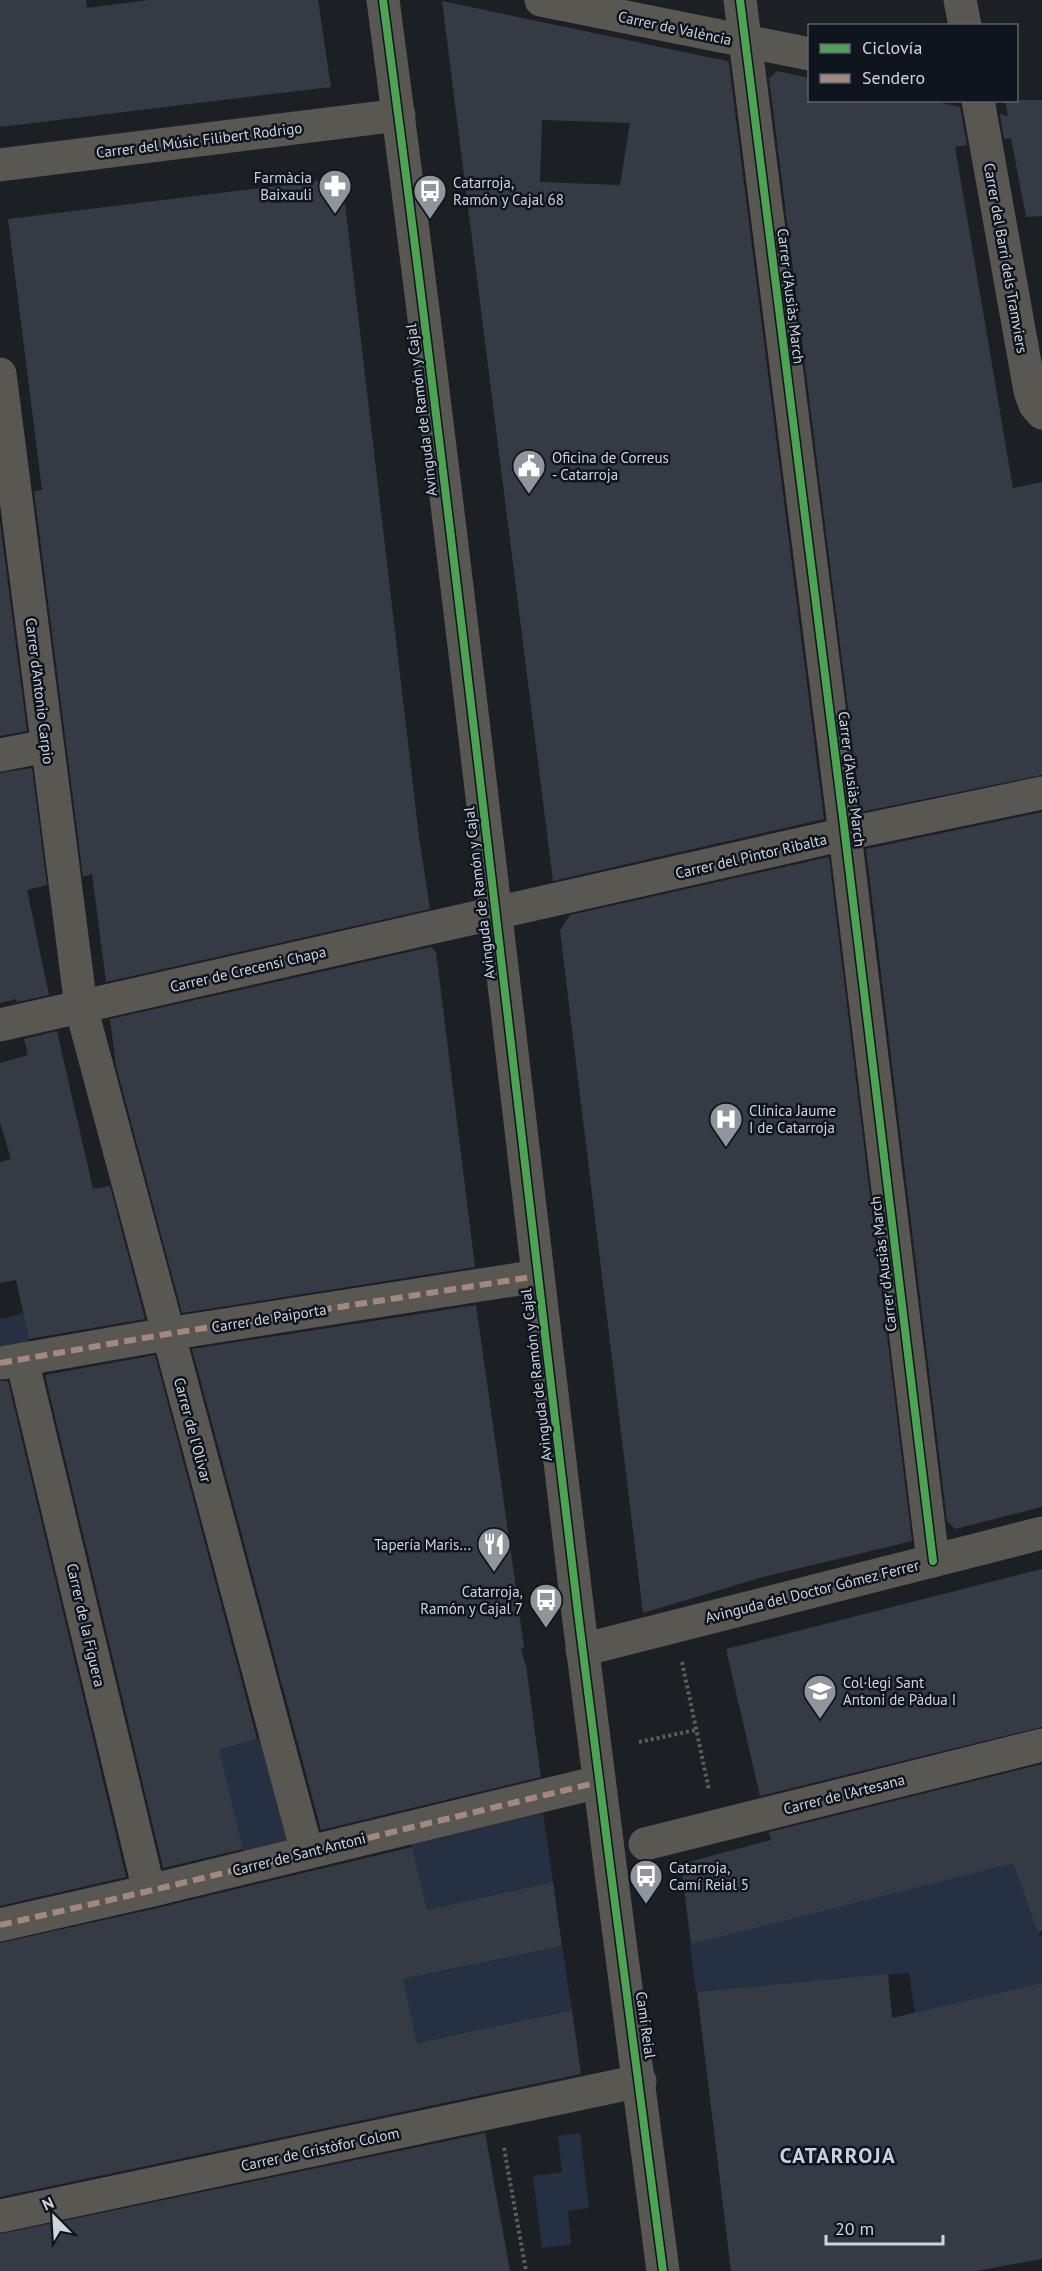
<svg xmlns="http://www.w3.org/2000/svg" width="1042" height="2271" font-family="'PT Sans',sans-serif">
<style>
.green{fill:#253042}
.building{fill:#353b44;fill-rule:evenodd}
.lines{fill:none;stroke-linecap:round;stroke-linejoin:round}
.path{stroke:#5b5c5b;stroke-width:4;stroke-dasharray:3 3;stroke-linecap:butt}
.minor{stroke:#585752;stroke-width:33}
.tertiary{stroke:#585752;stroke-width:33}
.quiet{stroke:#a5887d;stroke-width:6;stroke-dasharray:12 6;stroke-linecap:butt}
.cycleway-casing{stroke:#0f151f;stroke-width:11}
.cycleway{stroke:#4ca352;stroke-width:8}
.labels{text-anchor:middle;dominant-baseline:central;stroke-width:5;stroke-linejoin:round;paint-order:stroke}
.street-label{font-size:15px;fill:#cfd4db;stroke:#0f151f}
.poi-label{font-size:15px;fill:#cfd4db;stroke:#0f151f;text-anchor:start}
.district-label{font-size:21px;font-weight:bold;letter-spacing:1.5px;fill:#c8d2e0;stroke:#0f151f}
</style>
<rect width="100%" height="100%" fill="#1c2025"/>
<!-- green -->
<g class="green">
<polygon points="29,1312 26,1328 30,1344 0,1348 0,1319"/>
<polygon points="261,1738 287,1842 244,1853 218,1750"/>
<polygon points="543,1813 553,1882 427,1910 411,1844"/>
<polygon points="1019,1861 1021,1884 1042,1939 1042,1983 915,2013 909,1973 696,1992 690,1944"/>
<polygon points="562,1946 572,2010 417,2043 403,1979"/>
<polygon points="580,2133 589,2208 568,2211 571,2245 542,2248 533,2176 562,2172 558,2136"/>
</g>
<!-- building -->
<g class="building">
<polygon points="0,0 86,0 87,8 149,0 318,0 331,87 0,127"/>
<path d="M 442,1 L 727,61 L 729,64 L 824,819 L 553,881 ZM 542,120 L 630,123 L 620,185 L 540,182 Z"/>
<polygon points="777,71 810,78 810,100 929,100 960,107 967,145 955,147 1013,488 1042,482 1042,775 861,812 769,78"/>
<polygon points="1005,100 1042,100 1042,216 1026,217 1011,138 1004,139 1000,114 1008,116"/>
<polygon points="342,178 419,837 430,909 106,982 92,874 83,877 34,491 42,490 8,219"/>
<polygon points="0,522 27,731 0,736"/>
<polygon points="32,768 47,885 27,890 49,995 17,1002 16,999 0,1003 0,773"/>
<polygon points="1042,812 1042,1507 955,1529 947,1521 866,849"/>
<polygon points="829,857 912,1541 763,1577 643,1613 560,931 570,915"/>
<polygon points="431,947 436,952 475,1267 182,1313 116,1066 110,1019"/>
<polygon points="57,1031 93,1189 110,1186 145,1319 29,1339 16,1280 0,1283 0,1162 11,1159 0,1122 0,1063 28,1055 24,1039"/>
<polygon points="476,1305 516,1588 524,1648 521,1649 526,1666 541,1777 321,1830 192,1349"/>
<polygon points="155,1355 257,1739 219,1750 243,1849 163,1868 45,1375"/>
<polygon points="0,1381 8,1381 126,1877 0,1906"/>
<polygon points="1042,1569 1042,1727 760,1796 726,1649"/>
<polygon points="1042,1764 1042,1931 1038,1932 1013,1863 691,1944 681,1864 771,1840 769,1832"/>
<polygon points="412,1847 427,1910 553,1882 562,1946 403,1979 417,2043 572,2010 581,2074 0,2197 0,1943 153,1909"/>
<polygon points="888,1974 892,2018 1042,1983 1042,2259 976,2271 731,2271 697,1992"/>
<polygon points="485,2133 510,2271 0,2271 0,2234"/>
</g>
<g class="lines">
<!-- path -->
<g class="path">
<polyline points="682,1662 709,1790"/>
<polyline points="639,1742 696,1730"/>
<polyline points="504,2148 526,2271"/>
</g>
<!-- minor -->
<g class="minor">
<polyline points="541,0 810,54"/>
<polyline points="740,0 843,818 933,1561"/>
<polyline points="960,0 965,26"/>
<polyline points="978,100 1030,391 1035,405 1042,413"/>
<polyline points="0,165 399,115"/>
<polyline points="0,374 81,1007 307,1852"/>
<polyline points="0,755 47,746"/>
<polyline points="0,1025 845,834 1042,793"/>
<polyline points="22,1360 149,1891"/>
<polyline points="2,1363 167,1334 538,1276"/>
<polyline points="582,1650 1042,1533"/>
<polyline points="645,1844 1042,1745"/>
<polyline points="0,1925 149,1891 599,1782"/>
<polyline points="0,2216 640,2081"/>
</g>
<!-- tertiary -->
<path class="tertiary" d="M 383,0 C 455,540 514,1081 579,1621 C 605,1838 636,2054 663,2271"/>
<!-- quiet -->
<g class="quiet">
<polyline points="0,1363 167,1334 538,1276"/>
<polyline points="0,1925 149,1891 599,1782"/>
</g>
<!-- cycleway casing -->
<g class="cycleway-casing">
<g id="cycleway">
<path d="M 383,0 C 455,540 514,1081 579,1621 C 605,1838 636,2054 663,2271"/>
<polyline points="740,0 843,818 933,1561"/>
</g>
</g>
<!-- cycleway -->
<use href="#cycleway" class="cycleway"/>
</g>
<!-- icons -->
<defs>
<g id="pharmacy-pin" transform="scale(1.725)"><path d="M0 17L-7.5 6A9.5 9.5 0 1 1 7.5 6Z" fill="#90959b" stroke="#0f151f"/><path d="M-2-6h4v4h4v4h-4v4h-4v-4h-4v-4h4Z" fill="#fff"/></g>
<g id="bus-pin" transform="scale(1.725)"><path d="M0 17L-7.5 6A9.5 9.5 0 1 1 7.5 6Z" fill="#90959b" stroke="#0f151f"/><path d="M-5-6H5V4H4V6H2V4H-2V6H-4V4H-5ZM-3.5-4V0h7V-4ZM-3.5 1.2v1.5H-2V1.2ZM2 1.2v1.5H3.5V1.2Z" fill="#fff"/></g>
<g id="civic-pin" transform="scale(1.725)"><path d="M0 17L-7.5 6A9.5 9.5 0 1 1 7.5 6Z" fill="#90959b" stroke="#0f151f"/><path d="M-.6-6.5H3V-4.5H.6V-3L4-1V1h2V6H-6V1h2V-1L-.6-3ZM-1.2 2.5V6h2.4V2.5Z" fill="#fff"/></g>
<g id="hospital-pin" transform="scale(1.725)"><path d="M0 17L-7.5 6A9.5 9.5 0 1 1 7.5 6Z" fill="#90959b" stroke="#0f151f"/><path d="M-5-5h3v3.5h4V-5h3V5h-3V1.5h-4V5h-3Z" fill="#fff"/></g>
<g id="restaurant-pin" transform="scale(1.725)"><path d="M0 17L-7.5 6A9.5 9.5 0 1 1 7.5 6Z" fill="#90959b" stroke="#0f151f"/><path d="M-5-6h1v4h1v-4h1v4h1v-4h1v5L-1.5 .5V6h-2V.5L-5-1ZM5-6V6H3V1.5H1.5Q1.5-4 5-6Z" fill="#fff"/></g>
<g id="school-pin" transform="scale(1.725)"><path d="M0 17L-7.5 6A9.5 9.5 0 1 1 7.5 6Z" fill="#90959b" stroke="#0f151f"/><path d="M0-5L7-2L0 1L-7-2ZM-4 1L0 2.5L4 1V4Q0 6-4 4Z" fill="#fff"/></g>
</defs>
<g fill-rule="evenodd">
<use href="#pharmacy-pin" x="335" y="186"/>
<use href="#bus-pin" x="430" y="191"/>
<use href="#civic-pin" x="529" y="466"/>
<use href="#hospital-pin" x="726" y="1119"/>
<use href="#restaurant-pin" x="494" y="1544"/>
<use href="#bus-pin" x="546" y="1600"/>
<use href="#school-pin" x="820" y="1691"/>
<use href="#bus-pin" x="646" y="1876"/>
</g>
<g class="labels">
<!-- street labels -->
<g class="street-label">
<text transform="translate(675 28) rotate(12)">Carrer de València</text>
<text transform="translate(199 140) rotate(-7)">Carrer del Músic Filibert Rodrigo</text>
<text transform="translate(1006 258) rotate(80)">Carrer del Barri dels Tramviers</text>
<text transform="translate(791 296) rotate(83)">Carrer d'Ausiàs March</text>
<text transform="translate(421 410) rotate(-97)">Avinguda de Ramón y Cajal</text>
<text transform="translate(40 691) rotate(83)">Carrer d'Antonio Carpio</text>
<text transform="translate(852 779) rotate(83)">Carrer d'Ausiàs March</text>
<text transform="translate(751 856) rotate(-13)">Carrer del Pintor Ribalta</text>
<text transform="translate(479 893) rotate(-97)">Avinguda de Ramón y Cajal</text>
<text transform="translate(248 969) rotate(-13)">Carrer de Crecensi Chapa</text>
<text transform="translate(883 1264) rotate(-97)">Carrer d'Ausiàs March</text>
<text transform="translate(269 1318) rotate(-9)">Carrer de Paiporta</text>
<text transform="translate(536 1375) rotate(-97)">Avinguda de Ramón y Cajal</text>
<text transform="translate(193 1430) rotate(75)">Carrer de l'Olivar</text>
<text transform="translate(812 1591) rotate(-14)">Avinguda del Doctor Gómez Ferrer</text>
<text transform="translate(86 1625) rotate(77)">Carrer de la Figuera</text>
<text transform="translate(844 1794) rotate(-14)">Carrer de l'Artesana</text>
<text transform="translate(299 1854) rotate(-14)">Carrer de Sant Antoni</text>
<text transform="translate(646 2025) rotate(82)">Camí Reial</text>
<text transform="translate(320 2149) rotate(-12)">Carrer de Cristòfor Colom</text>
</g>
<!-- poi labels -->
<g class="poi-label">
<text x="312" y="177" text-anchor="end">Farmàcia<tspan x="312" dy="17">Baixauli</tspan></text>
<text x="453" y="182">Catarroja,<tspan x="453" dy="17">Ramón y Cajal 68</tspan></text>
<text x="552" y="457">Oficina de Correus<tspan x="552" dy="17">- Catarroja</tspan></text>
<text x="749" y="1110">Clínica Jaume<tspan x="749" dy="17">I de Catarroja</tspan></text>
<text x="471" y="1544" text-anchor="end">Tapería Maris...</text>
<text x="523" y="1591" text-anchor="end">Catarroja,<tspan x="523" dy="17">Ramón y Cajal 7</tspan></text>
<text x="843" y="1682">Col·legi Sant<tspan x="843" dy="17">Antoni de Pàdua I</tspan></text>
<text x="669" y="1867">Catarroja,<tspan x="669" dy="17">Camí Reial 5</tspan></text>
</g>
<!-- district labels -->
<g class="district-label">
<text x="838" y="2155">CATARROJA</text>
</g>
</g>
<!-- legend -->
<rect x="808" y="24" width="210" height="78" fill="#0f151f" stroke="#5c616a" stroke-width="1.5"/>
<rect x="820" y="44" width="30" height="9" fill="#4ca352" stroke="#5c616a" stroke-width="1.5"/>
<text x="862" y="54" font-size="18" fill="#cfd4db">Ciclovía</text>
<rect x="820" y="74" width="30" height="9" fill="#a5887d" stroke="#5c616a" stroke-width="1.5"/>
<text x="862" y="84" font-size="18" fill="#cfd4db">Sendero</text>
<!-- north arrow -->
<g transform="translate(54 2217) rotate(336)" stroke="#0f151f" stroke-width="4.5" paint-order="stroke">
<path d="M0-4.5L10 22L0 15L-10 22Z" fill="#cfd4db"/>
<text y="-9" font-size="16" font-weight="bold" text-anchor="middle" fill="#cfd4db">N</text>
</g>
<!-- scale -->
<path d="M826 2235v9h117v-9" fill="none" stroke="#cfd4db" stroke-width="3"/>
<text x="835" y="2235" font-size="18" fill="#cfd4db" stroke="#0f151f" stroke-width="4.5" paint-order="stroke">20 m</text>
</svg>
